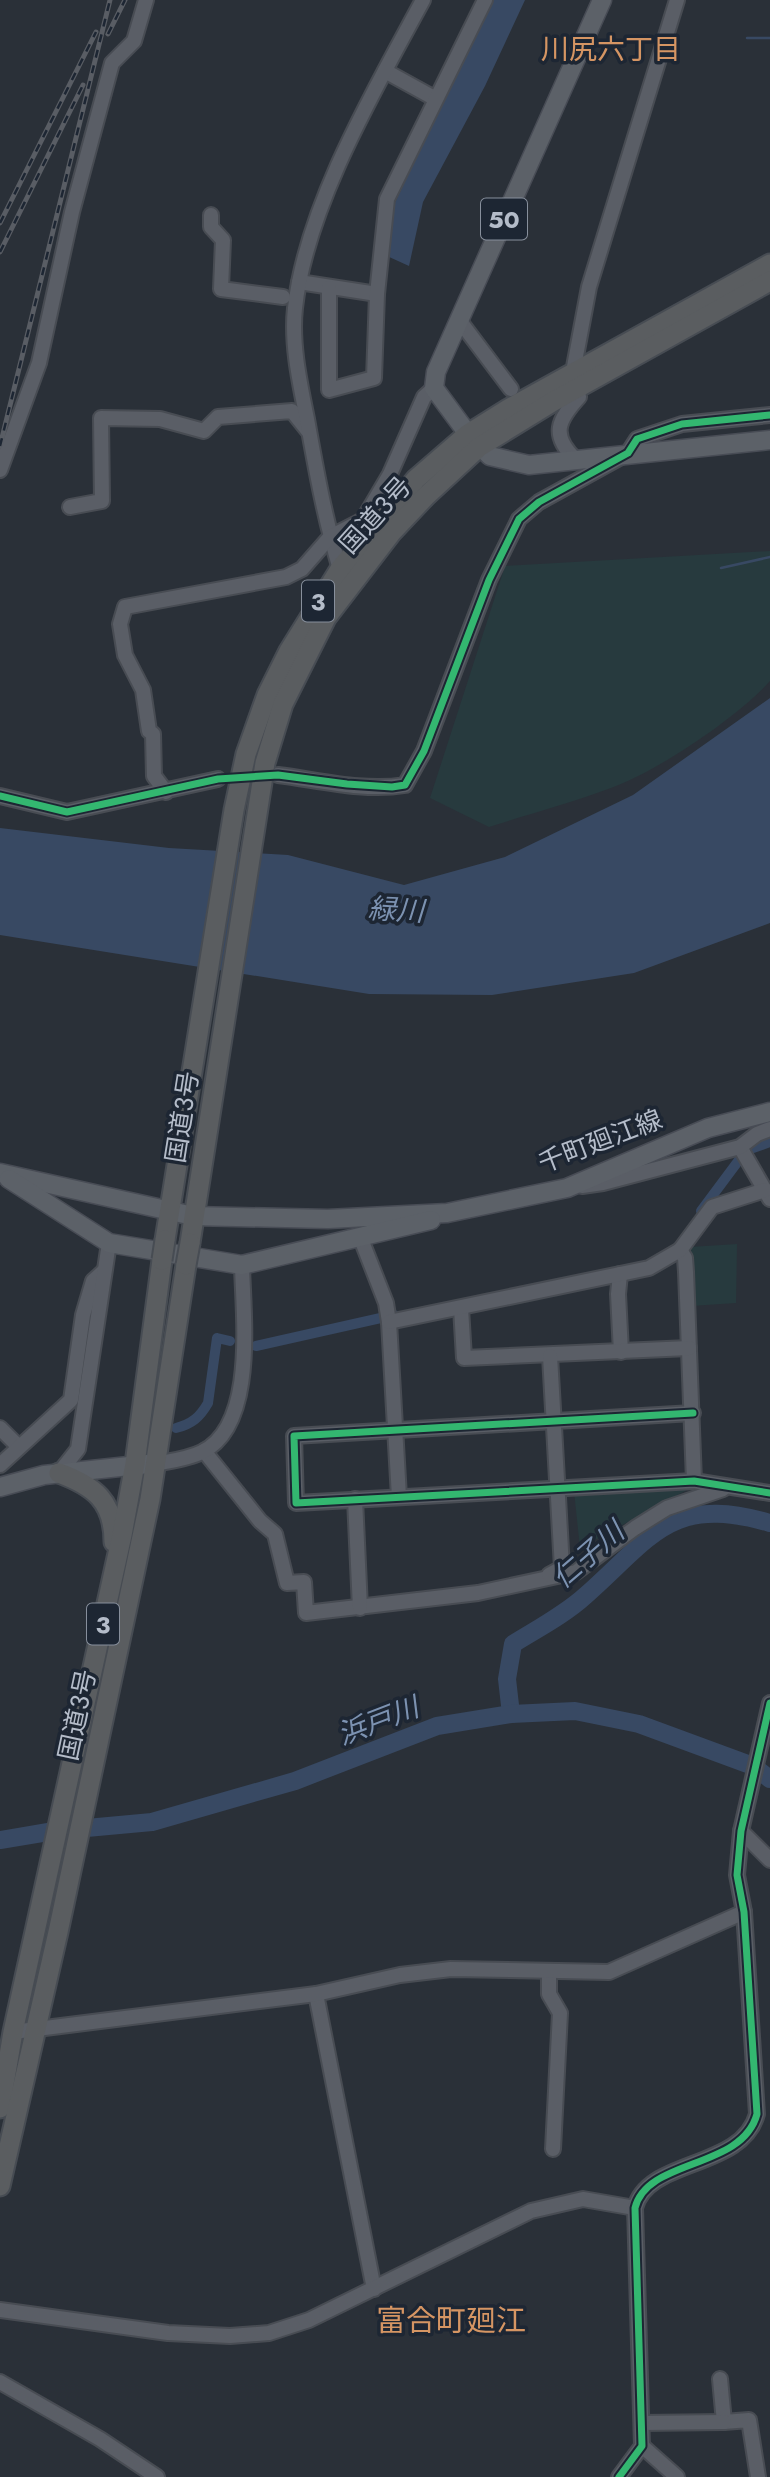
<svg xmlns="http://www.w3.org/2000/svg" width="770" height="2477" font-family="Jost,'Noto Sans JP',sans-serif">
<style>
.green{fill:#273a3e}
.water{fill:#384963}
.lines{fill:none;stroke-linecap:round;stroke-linejoin:round}
.stream{stroke:#384963;stroke-width:2.5}
.canal{stroke:#384963;stroke-width:10}
.river{stroke:#384963;stroke-width:18}
.minor-casing{stroke:#484c53;stroke-width:18}
.major-casing{stroke:#484c55;stroke-width:21}
.highway-casing{stroke:#474c53;stroke-width:23}
.minor{stroke:#5a5e66;stroke-width:14}
.major{stroke:#5c6168;stroke-width:18}
.highway{stroke:#5a5d60;stroke-width:19}
.rail-casing{stroke:#595d64;stroke-width:5}
.rail{stroke:#1d2633;stroke-width:2.5;stroke-dasharray:8;stroke-linecap:butt}
.highway-bridge-casing{stroke:#474c53;stroke-width:23;stroke-linecap:butt}
.highway-bridge{stroke:#5a5d60;stroke-width:19}
.cycleway-casing{stroke:#1d2633;stroke-width:11}
.cycleway{stroke:#33b770;stroke-width:7}
.labels{text-anchor:middle;dominant-baseline:central;stroke-width:7;stroke-linejoin:round;paint-order:stroke}
.shield{fill:#1d2633;stroke:#878f9c;stroke-width:2}
.shield-label{font-size:24px;font-weight:bold;fill:#b4bcc9}
.street-label{font-size:26px;fill:#b4bcc9;stroke:#1d2633}
.neighbourhood-label{font-size:28px;fill:#d59563;stroke:#1d2633}
.water-label{font-size:28px;font-style:italic;fill:#7c92b1;stroke:#1d2633}
.quarter-label{font-size:30px;fill:#d59563;stroke:#1d2633}
</style>
<rect width="100%" height="100%" fill="#2a3038"/>
<!-- green -->
<g class="green">
<path d="M 770,551 L 770,681 C 738,717 656,772 611,788 C 571,803 529,814 489,827 L 430,798 L 505,566 Z"/>
<polygon points="737,1244 736,1303 691,1306 689,1247"/>
<polygon points="696,1485 580,1548 574,1491"/>
</g>
<!-- water -->
<g class="water">
<polygon points="490,0 525,0 485,86 423,202 409,266 387,256 391,211"/>
<polygon points="770,698 770,923 634,973 492,995 369,994 0,935 0,828 169,848 288,855 404,885 505,857 633,795"/>
</g>
<g class="lines">
<!-- stream -->
<g class="stream">
<polyline points="747,38 770,38"/>
<polyline points="721,568 770,557"/>
</g>
<!-- canal -->
<g class="canal">
<polyline points="753,1148 770,1142"/>
<polyline points="701,1211 739,1160"/>
<polyline points="256,1346 394,1315"/>
<path d="M 176,1428 C 192,1424 200,1417 208,1403 L 217,1338 L 230,1341"/>
</g>
<!-- river -->
<g class="river">
<path d="M 511,1714 L 507,1679 L 513,1644 C 537,1629 564,1615 585,1596 C 652,1537 670,1494 770,1523"/>
<polyline points="0,1840 54,1831 152,1822 295,1781 437,1726 511,1714 575,1711 639,1724 753,1766 770,1779"/>
</g>
<!-- minor casing -->
<g class="minor-casing">
<g id="minor">
<polyline points="385,71 434,98"/>
<polyline points="211,215 211,227 223,240 221,289 283,297"/>
<polyline points="299,282 377,294"/>
<polyline points="329,288 329,390 374,378 377,294 387,199 485,0"/>
<polyline points="459,320 511,389"/>
<path d="M 576,460 C 550,435 558,420 579,397 L 573,372 L 589,287 L 677,0"/>
<polyline points="0,470 39,363 72,212 112,63 134,41 146,0"/>
<polyline points="70,507 102,501 101,418 160,419 204,431 218,417 292,411 308,431"/>
<path d="M 340,569 C 325,520 316,470 307,419 C 300,384 291,344 295,308 C 306,207 375,89 423,0"/>
<path d="M 278,775 C 319,780 364,792 405,785 L 424,751 L 489,580 L 519,519 L 539,502 L 628,453 L 637,439 L 682,424 L 770,415"/>
<polyline points="166,792 154,776 153,734 149,731 143,690 125,655 120,624 125,607 286,577 302,569 330,537 363,520 390,474 424,397 434,388"/>
<polyline points="0,796 67,812 218,779"/>
<polyline points="740,1147 770,1199"/>
<polyline points="582,1186 603,1183 740,1147 757,1134 770,1129"/>
<polyline points="361,1239 386,1303 389,1322 399,1497"/>
<polyline points="680,1250 685,1258 686,1272 694,1481"/>
<polyline points="620,1274 618,1294 621,1352"/>
<polyline points="461,1308 464,1358 689,1348"/>
<polyline points="389,1322 649,1268 680,1250 712,1207 765,1190"/>
<polyline points="693,1413 294,1436 296,1503 694,1481 770,1493"/>
<polyline points="0,1428 18,1446"/>
<polyline points="204,1451 260,1521 275,1534 287,1583 304,1582 306,1613 478,1593 576,1572 635,1528 667,1508 723,1489"/>
<path d="M 155,1464 C 170,1461 188,1459 202,1452 C 257,1425 243,1315 242,1265"/>
<polyline points="0,1465 71,1400 83,1315 93,1281 103,1272"/>
<polyline points="59,1473 78,1449 109,1243"/>
<polyline points="355,1499 360,1608"/>
<polyline points="549,1575 562,1568 550,1356"/>
<polyline points="741,1831 770,1860"/>
<polyline points="549,1971 549,1994 560,2013 553,2149"/>
<polyline points="316,1994 374,2289"/>
<polyline points="13,2032 316,1994 400,1975 451,1969 609,1972 744,1912"/>
<polyline points="0,2310 168,2333 230,2336 269,2333 309,2320 531,2211 583,2199 635,2208"/>
<polyline points="720,2379 724,2422 749,2420 758,2477"/>
<polyline points="0,2382 100,2439 157,2477"/>
<polyline points="642,2423 724,2422"/>
<polyline points="642,2446 677,2477"/>
<path d="M 619,2477 L 642,2446 L 635,2208 C 647,2158 742,2170 757,2114 L 744,1912 L 737,1875 L 741,1831 L 770,1703"/>
</g>
</g>
<!-- major casing -->
<g class="major-casing">
<g id="major">
<polyline points="602,0 436,372 434,388 468,434 490,456 529,465 770,440"/>
<polyline points="0,1173 193,1216 328,1219 447,1213 567,1188 708,1128 770,1112"/>
<polyline points="9,1179 109,1243 242,1265 431,1220"/>
<polyline points="0,1487 44,1475 148,1464"/>
</g>
</g>
<!-- highway casing -->
<g class="highway-casing">
<g id="highway">
<polyline points="165,1240 234,810 246,754 267,695 289,651 340,569 416,479 468,434 508,409 770,264"/>
<polyline points="190,1243 265,763 283,704 326,618 392,532 426,496 479,447 554,401 770,281"/>
<path d="M 59,1473 C 94,1486 114,1501 114,1542"/>
<polyline points="0,2108 13,2032 122,1535 135,1464 162,1260"/>
<polyline points="0,2186 58,1932 150,1499 186,1265"/>
</g>
</g>
<!-- minor -->
<use href="#minor" class="minor"/>
<!-- major -->
<use href="#major" class="major"/>
<!-- highway -->
<use href="#highway" class="highway"/>
<!-- rail casing -->
<g class="rail-casing">
<g id="rail">
<polyline points="108,34 125,0"/>
<polyline points="0,223 96,32"/>
<polyline points="0,252 83,85"/>
<polyline points="0,446 110,0"/>
</g>
</g>
<!-- rail -->
<use href="#rail" class="rail"/>
<!-- highway-bridge casing -->
<g class="highway-bridge-casing">
<g id="highway-bridge">
<polyline points="162,1260 165,1240"/>
<polyline points="186,1265 190,1243"/>
</g>
</g>
<!-- highway-bridge -->
<use href="#highway-bridge" class="highway-bridge"/>
<!-- cycleway casing -->
<g class="cycleway-casing">
<g id="cycleway">
<polyline points="0,796 67,812 218,779 278,775 347,784 392,787 405,785 424,751 489,580 519,519 539,502 628,453 637,439 682,424 770,415"/>
<polyline points="693,1413 294,1436 296,1503 694,1481 770,1493"/>
<path d="M 619,2477 L 642,2446 L 635,2208 C 647,2158 742,2170 757,2114 L 744,1912 L 737,1875 L 741,1831 L 770,1703"/>
</g>
</g>
<!-- cycleway -->
<use href="#cycleway" class="cycleway"/>
</g>
<g class="labels">
<!-- shield labels -->
<g class="shield">
<rect x="481" y="198.5" width="46" height="41" rx="5"/>
<rect x="302" y="580.5" width="32" height="41" rx="5"/>
<rect x="87" y="1603.5" width="32" height="41" rx="5"/>
</g>
<g class="shield-label">
<text x="504" y="219">50</text>
<text x="318" y="601">3</text>
<text x="103" y="1624">3</text>
</g>
<!-- street labels -->
<g class="street-label">
<text transform="translate(375 515) rotate(-48)">国道3号</text>
<text transform="translate(182 1117) rotate(-81)">国道3号</text>
<text transform="translate(600 1141) rotate(-21)">千町廻江線</text>
<text transform="translate(77 1715) rotate(-78)">国道3号</text>
</g>
<!-- neighbourhood labels -->
<g class="neighbourhood-label">
<text x="611" y="49">川尻六丁目</text>
</g>
<!-- water labels -->
<g class="water-label">
<text transform="translate(396 910) rotate(3)">緑川</text>
<text transform="translate(588 1555) rotate(-41)">仁子川</text>
<text transform="translate(378 1721) rotate(-21)">浜戸川</text>
</g>
<!-- quarter labels -->
<g class="quarter-label">
<text x="451" y="2320">富合町廻江</text>
</g>
</g>
</svg>
